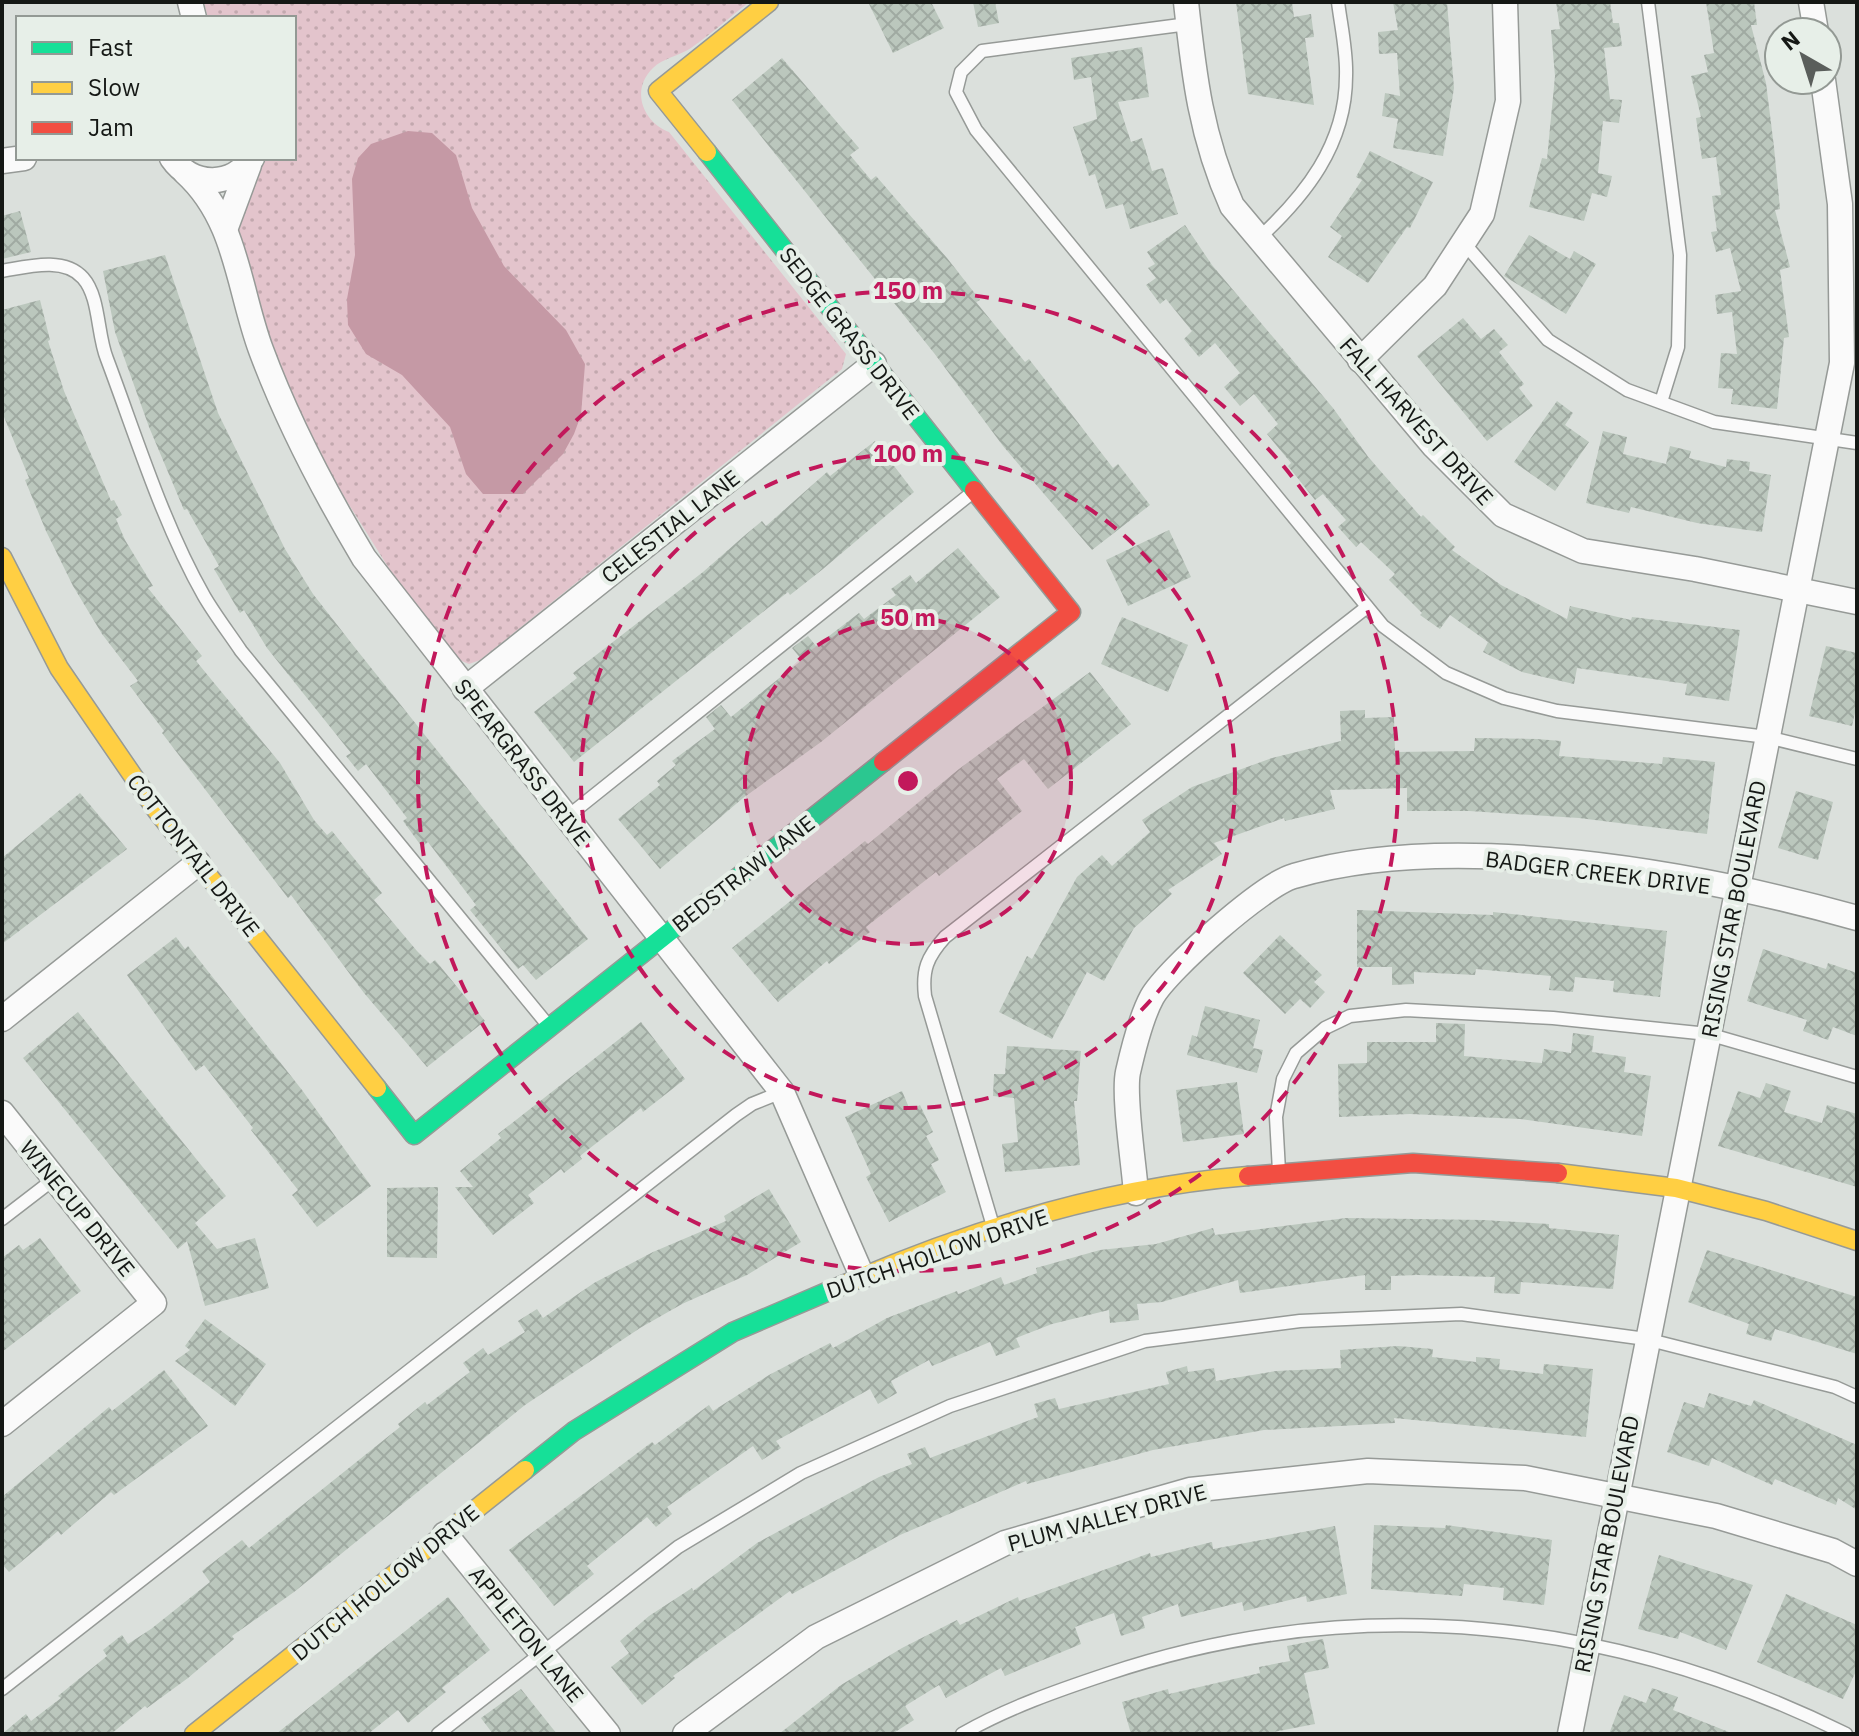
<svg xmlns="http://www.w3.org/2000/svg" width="1859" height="1736" font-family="'IBM Plex Sans',sans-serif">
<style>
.grass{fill:url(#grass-dots)}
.water{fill:#c599a5}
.building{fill:url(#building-cross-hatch)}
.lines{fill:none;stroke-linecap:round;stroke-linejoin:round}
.lane-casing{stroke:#969a97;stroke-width:15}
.street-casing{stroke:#969a97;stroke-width:27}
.fast-casing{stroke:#969a97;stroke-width:21}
.slow-casing{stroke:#969a97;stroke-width:21}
.jam-casing{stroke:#969a97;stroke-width:21}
.lane{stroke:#fafafa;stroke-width:12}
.street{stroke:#fafafa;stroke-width:24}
.fast{stroke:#16e098;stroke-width:18}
.slow{stroke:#ffcf43;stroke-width:18}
.jam{stroke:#f24e42;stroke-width:18}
.ring{fill:none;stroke:#c2185b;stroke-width:4;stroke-dasharray:14 10}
.labels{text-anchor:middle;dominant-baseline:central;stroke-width:8;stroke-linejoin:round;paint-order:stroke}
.street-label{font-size:22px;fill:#151815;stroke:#e7efe8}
.centre{fill:#c2185b;stroke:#e7efe8;stroke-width:4}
.ring-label{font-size:24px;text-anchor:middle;font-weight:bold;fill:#c2185b;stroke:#e7efe8;stroke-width:8;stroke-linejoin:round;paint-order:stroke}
</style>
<defs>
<pattern id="grass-dots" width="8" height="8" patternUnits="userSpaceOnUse" patternTransform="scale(2)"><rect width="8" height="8" fill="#e3c4cc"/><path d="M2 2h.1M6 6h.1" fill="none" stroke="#c2a8ae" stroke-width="1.8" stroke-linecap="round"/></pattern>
<pattern id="building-cross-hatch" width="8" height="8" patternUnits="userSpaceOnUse" patternTransform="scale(2)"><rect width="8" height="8" fill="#bbc7bd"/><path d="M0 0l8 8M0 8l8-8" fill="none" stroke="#a0aaa2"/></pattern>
</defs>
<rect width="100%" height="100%" fill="#dbe0dc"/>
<!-- grass -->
<path class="grass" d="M 204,2 L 749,2 C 730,17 711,34 691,48 C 679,56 663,58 653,68 C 630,90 643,122 669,132 L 846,354 L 842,369 L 480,660 L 469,664 L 452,657 L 395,578 L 316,452 L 271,344 L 239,241 L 239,204 L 261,158 L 294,158 L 294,18 L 208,18 Z"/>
<!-- water -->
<polygon class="water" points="408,131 432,133 456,155 472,208 504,266 566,330 585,364 581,415 574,434 563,454 523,494 483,494 466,474 450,427 402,375 366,354 348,325 347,299 355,255 352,179 358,158 371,144"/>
<!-- building -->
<g class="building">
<polygon points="868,2 931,2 944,28 893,53"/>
<polygon points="973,2 995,2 999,23 978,27"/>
<polygon points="1236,2 1292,2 1294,17 1311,14 1314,37 1305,38 1314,105 1248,94"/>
<polygon points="1393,2 1447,2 1454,88 1443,156 1393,148 1398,119 1382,116 1385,93 1400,96 1397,53 1379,54 1378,32 1398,30"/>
<polygon points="1556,2 1610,2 1613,23 1619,23 1622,46 1604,48 1610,99 1622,100 1619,123 1603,121 1598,173 1612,176 1607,197 1592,193 1584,221 1529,207 1542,158 1547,159 1555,76 1551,30 1560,29"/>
<polygon points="1706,2 1754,2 1757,25 1751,25 1766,83 1774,147 1780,209 1775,210 1790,267 1780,270 1789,337 1784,338 1777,409 1731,404 1733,389 1718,388 1721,353 1737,354 1732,312 1717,314 1715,295 1741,291 1730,248 1716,252 1711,232 1717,231 1712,196 1721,195 1716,157 1702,159 1696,118 1701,117 1691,76 1708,72 1704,55 1714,53"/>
<polygon points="1142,47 1149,97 1118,102 1131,142 1142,138 1152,171 1163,168 1178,214 1130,229 1123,204 1106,209 1095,174 1089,176 1073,127 1097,119 1091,77 1074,80 1071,58"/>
<polygon points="782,58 859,148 850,155 871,180 876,176 947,258 980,300 976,302 1025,362 1029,359 1113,468 1118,464 1150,505 1092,550 1003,446 934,353 732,100"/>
<polygon points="1370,151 1433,182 1410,228 1407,227 1368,283 1328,257 1342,236 1330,227 1362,180 1356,177"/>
<polygon points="20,211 31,252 2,259 2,216"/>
<polygon points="1185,225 1212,265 1333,408 1369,458 1421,517 1423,515 1455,547 1452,550 1501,585 1567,619 1570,606 1631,620 1632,617 1740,630 1729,701 1685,695 1687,684 1577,668 1574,684 1522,672 1483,652 1488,642 1450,615 1440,629 1420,615 1422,613 1389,580 1395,574 1361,542 1356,547 1338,527 1346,520 1323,494 1315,500 1288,466 1291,463 1267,434 1278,424 1254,394 1240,406 1224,387 1240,373 1215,343 1199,357 1184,339 1192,331 1166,299 1160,304 1146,285 1156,278 1148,268 1155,264 1147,252"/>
<polygon points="1529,235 1570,259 1574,251 1596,264 1566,314 1504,276"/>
<polygon points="165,255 218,413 285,549 313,594 356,649 588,939 536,980 523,965 518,969 470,910 476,905 428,842 422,847 403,821 407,818 366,764 358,771 346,756 351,753 267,648 244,610 240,613 214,569 219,566 187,509 184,510 149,427 115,332 103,271"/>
<polygon points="40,300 50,340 48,341 64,391 111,501 114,500 122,515 116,519 125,540 153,586 148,588 202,656 196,661 280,763 314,820 327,835 332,831 382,893 374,900 417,951 430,964 435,960 485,1021 427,1067 364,993 291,895 288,898 162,733 164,731 130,686 138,681 102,634 73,586 46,531 25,480 29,478 2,412 2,310"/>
<polygon points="1463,318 1481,339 1494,329 1508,345 1499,352 1524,384 1519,388 1533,406 1487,441 1417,356"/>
<polygon points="1557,401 1573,413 1565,425 1589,442 1555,491 1514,462"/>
<polygon points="1603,431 1627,437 1623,454 1666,464 1670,446 1691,451 1689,458 1726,467 1727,459 1750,462 1749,471 1771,475 1762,532 1697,523 1631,507 1629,513 1586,503"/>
<polygon points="875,441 914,492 823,569 790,595 788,592 574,762 534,712 577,678 573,673 703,572 744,536 762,521 766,526 827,472 830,476"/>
<polygon points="1169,530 1191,577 1128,606 1106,560"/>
<polygon points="958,548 1000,597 821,742 743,798 660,869 618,819 660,785 657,781 676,765 672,761 715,729 706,717 721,705 731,717 802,660 792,648 808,636 816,646 859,613 864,619 896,595 891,589 910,575 916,583"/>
<polygon points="1122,617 1188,645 1168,692 1101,664"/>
<polygon points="1826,646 1857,653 1857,704 1852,726 1809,716"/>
<polygon points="1090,672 1131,724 1048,789 1024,759 997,779 1022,811 939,876 936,872 866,927 870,932 829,964 827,961 778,1002 732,948 865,841 868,844 959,769"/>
<polygon points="1365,710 1365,718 1394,717 1395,752 1474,751 1475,738 1537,739 1561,741 1559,756 1662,764 1663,757 1715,762 1707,834 1579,818 1469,811 1407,811 1407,788 1330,790 1335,809 1285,821 1284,818 1214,843 1222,854 1168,890 1172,894 1134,928 1104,981 1087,972 1052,1039 999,1012 1027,956 1032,959 1077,877 1102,855 1112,866 1150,832 1142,820 1192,787 1272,758 1341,741 1340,711"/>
<polygon points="1796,791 1833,802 1818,860 1778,848"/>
<polygon points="80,793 127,849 2,944 2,858"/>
<polygon points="1357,910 1493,915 1493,912 1667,931 1660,997 1613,992 1614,981 1575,977 1573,992 1549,990 1551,976 1476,969 1475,975 1414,972 1414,984 1392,985 1392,967 1357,967"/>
<polygon points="1280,935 1322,975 1314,982 1325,992 1310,1008 1300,999 1285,1014 1243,973"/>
<polygon points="176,937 185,949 188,946 302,1090 371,1186 317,1227 292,1195 298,1190 251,1130 253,1128 204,1065 196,1071 127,975"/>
<polygon points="1763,949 1826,969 1828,963 1857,973 1857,1036 1833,1027 1828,1040 1803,1031 1807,1020 1747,1001"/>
<polygon points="1205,1006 1260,1020 1253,1048 1263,1050 1257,1073 1187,1055 1192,1035 1197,1037"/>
<polygon points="78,1012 226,1196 195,1223 217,1249 255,1238 269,1288 205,1306 187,1241 178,1249 23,1058"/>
<polygon points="641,1022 685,1079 643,1112 641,1108 580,1156 582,1159 564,1173 561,1169 528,1195 534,1203 493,1235 455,1187 473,1187 460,1171 501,1138 498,1134"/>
<polygon points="1436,1023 1465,1024 1464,1056 1542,1063 1544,1049 1571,1053 1573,1033 1594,1036 1592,1052 1626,1057 1624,1072 1651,1076 1642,1136 1520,1119 1410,1114 1339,1117 1338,1064 1367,1063 1367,1042 1436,1042"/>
<polygon points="1007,1046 1081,1051 1077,1101 1074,1101 1080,1165 1005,1172 1002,1144 1018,1142 1014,1098 993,1096 994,1074 1005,1074"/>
<polygon points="1237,1082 1244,1134 1183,1142 1176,1090"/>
<polygon points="1766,1083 1791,1091 1784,1112 1822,1123 1827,1105 1857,1114 1857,1187 1718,1146 1738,1091 1760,1098"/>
<polygon points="902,1091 910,1110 920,1105 933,1132 926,1136 939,1160 931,1164 946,1192 889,1222 866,1177 871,1174 845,1117"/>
<polygon points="438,1187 437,1258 387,1257 387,1188"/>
<polygon points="769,1189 801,1242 747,1275 682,1304 640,1328 525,1405 294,1592 232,1636 234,1639 188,1678 147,1708 145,1706 111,1734 2,1734 26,1714 31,1721 61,1698 58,1696 107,1656 103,1650 122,1635 128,1644 151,1629 210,1582 202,1571 242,1540 249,1548 400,1427 398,1424 425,1402 427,1405 470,1372 463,1363 483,1348 488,1355 525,1332 518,1321 537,1309 543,1318 594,1283 653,1252 726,1221 724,1216"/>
<polygon points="1346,1218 1483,1220 1549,1224 1549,1228 1619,1235 1613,1289 1521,1282 1520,1294 1494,1293 1495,1277 1417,1275 1391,1276 1391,1290 1365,1290 1365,1275 1240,1293 1238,1280 1162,1302 1137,1304 1139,1320 1110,1323 1109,1310 1052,1324 1016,1338 1020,1347 996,1356 990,1342 932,1366 929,1360 891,1381 897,1393 878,1404 870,1389 776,1441 781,1448 762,1460 753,1446 667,1507 672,1514 656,1527 647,1517 587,1566 594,1574 554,1606 509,1550 652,1442 655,1445 709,1405 713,1411 769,1375 830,1343 833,1348 887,1318 957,1291 958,1294 1001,1277 1004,1285 1037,1273 1036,1268 1100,1250 1156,1244 1213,1228 1215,1235"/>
<polygon points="40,1238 81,1291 2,1352 2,1258 19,1245 23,1250"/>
<polygon points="1707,1250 1857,1297 1857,1354 1775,1329 1771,1341 1746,1334 1749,1324 1688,1302"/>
<polygon points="205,1319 266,1364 235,1406 175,1361 190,1350 185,1346"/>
<polygon points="1398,1346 1433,1349 1432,1357 1476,1362 1476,1357 1500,1359 1499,1369 1543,1374 1544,1364 1593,1369 1586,1437 1394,1418 1395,1423 1264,1430 1153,1450 1027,1484 1026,1481 900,1535 792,1594 790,1591 673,1676 675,1678 642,1705 611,1667 629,1653 620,1641 649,1616 692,1588 693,1591 757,1543 879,1477 912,1464 907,1454 925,1447 930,1458 1038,1417 1034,1404 1055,1398 1059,1409 1169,1384 1166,1372 1187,1366 1188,1372 1214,1368 1216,1381 1276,1371 1341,1368 1340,1350"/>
<polygon points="164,1370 208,1426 114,1495 111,1492 61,1535 58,1531 9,1572 2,1564 2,1497 109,1407 112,1411"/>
<polygon points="1709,1393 1751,1406 1754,1400 1857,1445 1857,1510 1838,1498 1836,1505 1775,1479 1772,1485 1712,1458 1709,1466 1667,1452 1684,1402 1704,1408"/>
<polygon points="1374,1525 1445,1528 1446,1525 1552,1540 1544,1605 1503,1600 1504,1588 1464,1584 1462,1596 1371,1589"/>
<polygon points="1335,1526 1347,1594 1307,1602 1306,1596 1244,1611 1242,1602 1181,1617 1178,1604 1142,1617 1145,1628 1121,1636 1114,1613 1075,1627 1081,1644 1005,1676 1001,1668 946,1698 939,1685 905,1706 914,1720 892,1734 779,1734 841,1685 902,1648 957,1620 960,1625 1018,1597 1019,1601 1150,1553 1151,1557 1212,1542 1213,1549"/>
<polygon points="1659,1555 1753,1585 1726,1650 1680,1632 1678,1639 1638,1629"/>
<polygon points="1786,1594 1857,1625 1857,1669 1843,1699 1757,1662"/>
<polygon points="448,1597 490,1650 442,1688 446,1692 408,1723 398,1710 368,1734 276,1734"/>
<polygon points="1323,1639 1329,1668 1304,1673 1315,1724 1264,1734 1131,1734 1122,1702 1168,1689 1169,1694 1260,1673 1259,1667 1290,1661 1287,1646"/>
<polygon points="1652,1688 1678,1697 1673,1710 1734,1734 1609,1734 1624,1695 1646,1703"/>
<polygon points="521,1689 557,1734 493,1734 481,1718"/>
</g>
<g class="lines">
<!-- lane casing -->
<g class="lane-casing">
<g id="lane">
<polyline points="1648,2 1680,255 1678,347 1661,402"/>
<polyline points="1188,24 982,51 961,72 956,92 976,130 1383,626 1446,673 1504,698 1557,711 1767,737 1857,759"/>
<path d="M 1257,240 C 1305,196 1346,145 1346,76 C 1347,52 1341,26 1338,2"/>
<polyline points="1463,242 1548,340 1627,390 1714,422 1857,443"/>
<path d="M 2,271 C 26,267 64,256 83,278 C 100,297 97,335 107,359 C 136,436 163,524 204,596 C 215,615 229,633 241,651 L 547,1024"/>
<polyline points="567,817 973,492"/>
<polyline points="1279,1171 1276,1117 1283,1079 1296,1053 1325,1028 1350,1016 1406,1010 1553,1018 1708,1034 1857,1077"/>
<polyline points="2,1219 54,1179"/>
<path d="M 993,1226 L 925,996 C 922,970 927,957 945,937 L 1367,607"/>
<polyline points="2,1689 736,1115 752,1104 782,1092"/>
<polyline points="438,1734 678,1547 801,1473 950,1406 1145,1341 1300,1321 1461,1314 1646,1339 1835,1387 1857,1397"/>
<path d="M 962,1734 C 1007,1708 1059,1690 1107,1674 C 1357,1590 1612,1618 1846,1734"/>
</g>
</g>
<!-- street casing -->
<g class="street-casing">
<g id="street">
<polyline points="190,2 194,18"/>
<path d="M 1186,2 C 1194,76 1201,137 1232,206 L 1434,446 L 1503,515 L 1583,551 L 1695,569 L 1857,602"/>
<polyline points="1811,2 1816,32"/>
<path d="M 172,158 C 192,187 232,188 252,158"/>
<polyline points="2,161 24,158"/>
<path d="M 185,172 C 237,219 238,288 261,350 C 288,423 324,491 364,558 L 782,1092 L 862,1276"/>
<polyline points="226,227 249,165"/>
<polyline points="1360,360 1435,286 1482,214 1508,101 1505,2"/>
<polyline points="465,689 874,364"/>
<polyline points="2,1019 198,863"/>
<polyline points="2,1113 154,1303 2,1424"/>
<path d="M 1136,1193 C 1134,1165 1123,1095 1128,1072 C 1133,1050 1141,1017 1152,997 C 1168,969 1264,884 1294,876 C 1455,829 1697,873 1857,918"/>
<polyline points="445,1534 608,1734"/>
<polyline points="685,1734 816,1637 1005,1543 1190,1490 1368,1471 1525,1478 1716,1516 1833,1551 1857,1564"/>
<polyline points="1570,1734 1842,363 1840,204 1823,80"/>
</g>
</g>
<!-- fast casing -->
<g class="fast-casing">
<g id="fast">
<polyline points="707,152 974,490"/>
<polyline points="377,1088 414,1135 883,762"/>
<polyline points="525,1470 574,1431 733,1332 843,1285"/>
</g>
</g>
<!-- slow casing -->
<g class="slow-casing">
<g id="slow">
<polyline points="707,152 658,91 769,2"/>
<polyline points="2,557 59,668 157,811 377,1088"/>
<polyline points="1558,1173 1676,1188 1766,1211 1857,1241"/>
<path d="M 843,1285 C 970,1230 1110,1187 1248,1176"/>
<polyline points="194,1734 525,1470"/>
</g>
</g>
<!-- jam casing -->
<g class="jam-casing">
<g id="jam">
<polyline points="883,762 1071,612 974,490"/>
<polyline points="1248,1176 1413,1163 1558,1173"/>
</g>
</g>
<!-- lane -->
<use href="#lane" class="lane"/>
<!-- street -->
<use href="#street" class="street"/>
<!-- fast -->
<use href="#fast" class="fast"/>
<!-- slow -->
<use href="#slow" class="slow"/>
<!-- jam -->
<use href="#jam" class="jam"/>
</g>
<!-- distance rings -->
<circle cx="908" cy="781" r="163" fill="#c2185b" fill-opacity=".12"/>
<g class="ring">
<circle cx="908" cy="781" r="163"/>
<circle cx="908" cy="781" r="327"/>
<circle cx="908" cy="781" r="490"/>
</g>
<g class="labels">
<!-- street labels -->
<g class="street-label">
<text transform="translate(850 333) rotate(52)">SEDGE GRASS DRIVE</text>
<text transform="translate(1417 421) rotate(48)">FALL HARVEST DRIVE</text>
<text transform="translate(670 526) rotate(-38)">CELESTIAL LANE</text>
<text transform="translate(523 762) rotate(52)">SPEARGRASS DRIVE</text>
<text transform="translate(194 855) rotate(52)">COTTONTAIL DRIVE</text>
<text transform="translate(1598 872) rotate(7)">BADGER CREEK DRIVE</text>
<text transform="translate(743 873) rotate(-38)">BEDSTRAW LANE</text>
<text transform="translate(1733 909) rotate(-79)">RISING STAR BOULEVARD</text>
<text transform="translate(78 1208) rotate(51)">WINECUP DRIVE</text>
<text transform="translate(937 1253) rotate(-19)">DUTCH HOLLOW DRIVE</text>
<text transform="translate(1107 1517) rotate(-15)">PLUM VALLEY DRIVE</text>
<text transform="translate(1606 1544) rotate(-79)">RISING STAR BOULEVARD</text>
<text transform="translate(385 1582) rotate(-39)">DUTCH HOLLOW DRIVE</text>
<text transform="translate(527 1634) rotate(51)">APPLETON LANE</text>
</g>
</g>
<circle cx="908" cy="781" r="12" class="centre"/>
<g class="ring-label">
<text x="908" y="299">150 m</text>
<text x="908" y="462">100 m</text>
<text x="908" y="626">50 m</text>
</g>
<!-- border -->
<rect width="1859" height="1736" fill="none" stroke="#151815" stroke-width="8"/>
<!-- legend -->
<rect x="16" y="16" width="280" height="144" fill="#e7efe8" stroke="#939994" stroke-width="2"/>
<rect x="32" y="42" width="40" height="12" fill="#16e098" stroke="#939994" stroke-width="2"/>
<text x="88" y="56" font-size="24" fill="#151815">Fast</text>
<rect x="32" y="82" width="40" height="12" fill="#ffcf43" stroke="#939994" stroke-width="2"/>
<text x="88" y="96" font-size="24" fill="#151815">Slow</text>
<rect x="32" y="122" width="40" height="12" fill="#f24e42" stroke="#939994" stroke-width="2"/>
<text x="88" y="136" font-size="24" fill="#151815">Jam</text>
<!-- north arrow -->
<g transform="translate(1803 56) rotate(321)"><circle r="38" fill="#e7efe8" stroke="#939994" stroke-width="2"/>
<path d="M0-6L14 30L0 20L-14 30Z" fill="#5a5e5b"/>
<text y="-12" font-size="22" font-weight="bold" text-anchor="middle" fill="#151815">N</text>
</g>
</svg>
